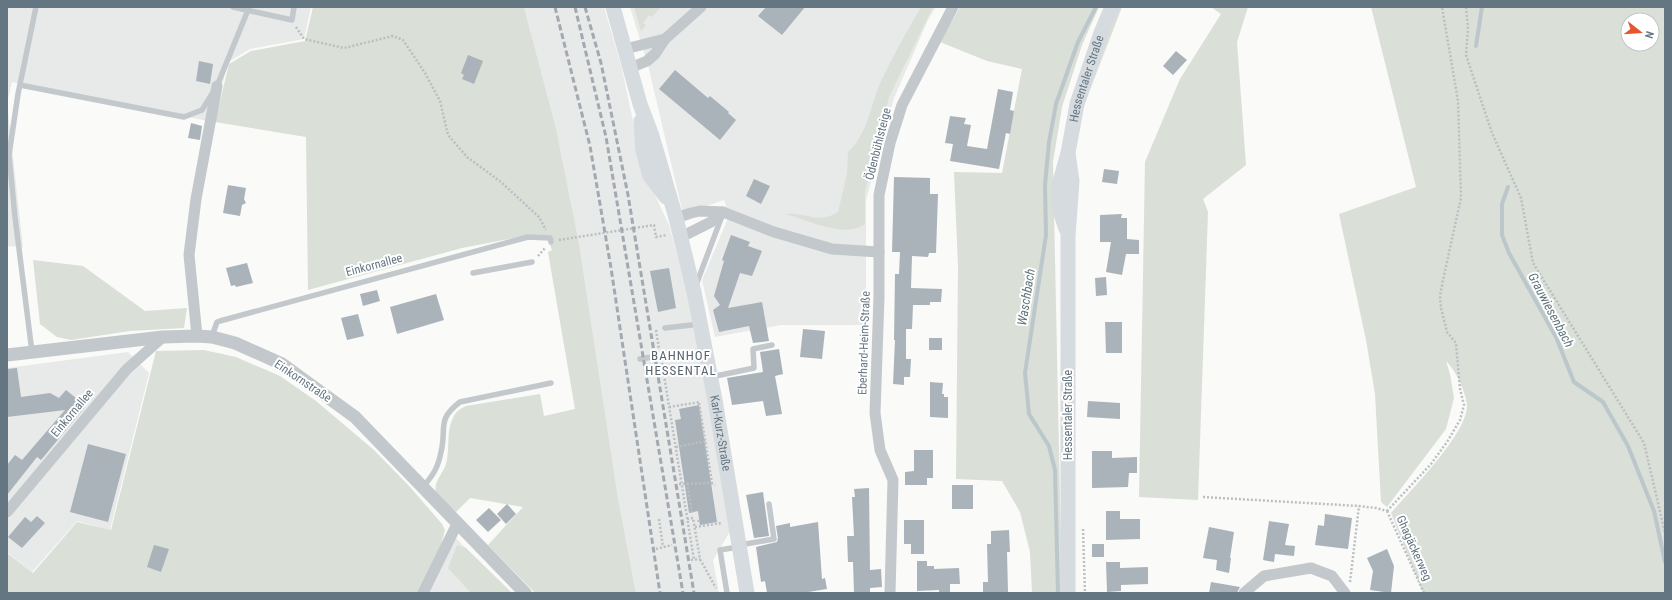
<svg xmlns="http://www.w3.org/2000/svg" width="1672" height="600" font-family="'Roboto Condensed',sans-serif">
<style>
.built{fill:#e8e9e9}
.green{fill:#dadfd7;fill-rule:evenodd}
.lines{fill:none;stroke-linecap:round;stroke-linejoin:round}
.stream{stroke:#bbc7cb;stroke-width:4}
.building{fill:#aab3b9}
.path{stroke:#bbbfc2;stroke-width:2.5;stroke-dasharray:2 2;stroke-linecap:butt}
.service{stroke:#c3c8cc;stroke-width:5.5}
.minor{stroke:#c3c8cc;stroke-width:11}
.tertiary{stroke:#c3c8cc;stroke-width:13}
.secondary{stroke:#d6dbdf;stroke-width:15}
.rail{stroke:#a2aab0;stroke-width:3;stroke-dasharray:6 3;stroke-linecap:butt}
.labels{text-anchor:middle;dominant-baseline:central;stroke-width:4;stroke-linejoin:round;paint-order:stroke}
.street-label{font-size:12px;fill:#657683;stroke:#fff}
.water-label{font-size:13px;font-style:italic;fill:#60757c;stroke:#fff}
.neighbourhood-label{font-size:13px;letter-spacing:1px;fill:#57646e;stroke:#fff}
</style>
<rect width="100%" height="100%" fill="#fafaf8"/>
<!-- built -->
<g class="built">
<polygon points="7,7 311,7 304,39 250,49 228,62 213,122 12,82 7,103 23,247 7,246"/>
<polygon points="524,7 604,7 622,69 638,145 647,178 669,225 700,342 732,528 713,560 719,593 636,593 618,498 579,243 556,128"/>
<polygon points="630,7 936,7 928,20 894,98 866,200 866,325 781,325 715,337 702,280 729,216 724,200 683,214 648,65"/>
<polygon points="128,352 149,373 110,530 77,521 32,572 7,552 7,368"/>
<polygon points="455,537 509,593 429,593"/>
</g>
<!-- green -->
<g class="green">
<path d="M 313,7 L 524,7 L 556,128 L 579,243 L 618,498 L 636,593 L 535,593 L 488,545 L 523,507 L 470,498 L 456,512 C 451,507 439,500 436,493 C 433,482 443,474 446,464 C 450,450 446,431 453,418 C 456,411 460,409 466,406 L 540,394 L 544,416 L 575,409 L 548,252 L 552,250 L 546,235 L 529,235 L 462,248 L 308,290 L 306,137 L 215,122 L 229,64 L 251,51 L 305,41 Z"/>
<polygon points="634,7 661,7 652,17 649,15 643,23 646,25 641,31"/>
<path d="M 921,7 L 933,7 L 889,97 L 865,192 L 865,224 C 846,239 807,220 786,214 C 808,212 817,225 838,212 L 847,174 L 848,152 C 867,135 870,108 879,86 C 891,59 906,33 921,7 Z"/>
<polygon points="960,7 1099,7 1082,45 1062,107 1053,162 1062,593 1032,593 1030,552 1020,512 1002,481 956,479 958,265 954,172 1002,173 1022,69 987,61 940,42"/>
<polygon points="1118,7 1122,7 1083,108 1093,68"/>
<polygon points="1211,7 1248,7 1237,42 1246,165 1203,199 1208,212 1198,500 1139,497 1145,162 1180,79 1221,14"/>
<path d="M 1371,7 L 1665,7 L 1665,593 L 1423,593 L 1391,513 C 1410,491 1468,433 1467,405 C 1466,392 1455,369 1446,361 L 1450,374 L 1454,398 L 1446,429 L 1387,507 L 1381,502 L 1375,394 L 1366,340 L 1339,214 L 1416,187 ZM 1628,20 L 1652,20 L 1652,44 L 1628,44 Z"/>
<polygon points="33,260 83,266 145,311 187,308 184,328 130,331 71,340 57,337 40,324"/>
<polygon points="204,350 236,357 280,376 316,401 374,450 410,487 442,524 445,530 441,545 418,593 7,593 7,553 33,573 77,522 111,530 156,351"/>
<polygon points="457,545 466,548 512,593 471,593 448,568"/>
</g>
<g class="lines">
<!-- stream -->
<g class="stream">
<polyline points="1476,46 1482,7"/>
<polyline points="1508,187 1502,204 1502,235 1509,253 1556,337 1574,382 1603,402 1628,446 1654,511 1665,562"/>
<polyline points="1058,593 1055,470 1049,446 1029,414 1025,373 1046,235 1045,185 1049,142 1056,104 1078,42 1096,7"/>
</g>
</g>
<!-- building -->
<g class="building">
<polygon points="766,7 805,7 782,35 758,16"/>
<polygon points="1176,51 1187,60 1173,75 1163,66"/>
<polygon points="468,55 483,61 474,84 462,79 464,75 461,73"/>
<polygon points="199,61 213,64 210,84 196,81"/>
<polygon points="675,70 708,98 710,96 729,112 728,113 736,120 720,140 659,89"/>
<polygon points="998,89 1013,92 1010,110 1014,111 1010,134 1006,133 999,169 950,161 953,144 945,143 950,116 966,118 964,124 971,125 967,146 987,149"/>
<polygon points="191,123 202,126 200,140 188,138"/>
<polygon points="1104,169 1119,171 1117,184 1102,182"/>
<polygon points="894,177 930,178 930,194 938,194 936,253 929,253 928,257 912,256 911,288 942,289 941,302 930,302 930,305 913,305 912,329 906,329 906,359 911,359 910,377 904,377 904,385 893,384 895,340 894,340 895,274 899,274 900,252 892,252"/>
<polygon points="754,179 770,186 761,204 746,196"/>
<polygon points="228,185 246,188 244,199 246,203 242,205 240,216 223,213"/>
<polygon points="1122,214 1121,218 1127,218 1127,239 1139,240 1139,254 1126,254 1122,275 1106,272 1111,242 1100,242 1100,215"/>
<polygon points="731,235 750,242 748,246 762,251 752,276 740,273 728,308 762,302 769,341 753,343 749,326 719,332 713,310 720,305 714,296 724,261 722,260"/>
<polygon points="247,263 253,283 236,287 235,285 231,286 226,268"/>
<polygon points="669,268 676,308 658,312 650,271"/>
<polygon points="1106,277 1107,295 1096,296 1095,278"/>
<polygon points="377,290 380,301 363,306 360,294"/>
<polygon points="436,294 444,320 397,334 390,307"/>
<polygon points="358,314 364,336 347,340 341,318"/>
<polygon points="1105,322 1122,322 1122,353 1106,353"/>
<polygon points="803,329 825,331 822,359 800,357"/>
<rect x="929" y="338" width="13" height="12"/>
<polygon points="779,349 783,374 775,376 782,414 766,416 763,401 732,405 727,378 763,372 760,352"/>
<polygon points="17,368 21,397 50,393 59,398 66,390 86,406 41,460 37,457 7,495 7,465 15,455 22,460 65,410 7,417 7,369"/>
<polygon points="930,382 943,383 942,394 944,394 944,397 948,397 948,418 930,417"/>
<polygon points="1088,401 1120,403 1120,419 1087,417"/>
<polygon points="699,405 717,522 700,525 698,511 689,513 675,420 681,419 679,409"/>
<polygon points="88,444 126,454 108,522 70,512"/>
<polygon points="914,450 933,450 933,478 927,478 927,485 905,485 905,472 914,471"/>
<polygon points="1092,451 1112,451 1112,458 1137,457 1137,473 1129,473 1128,487 1092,488"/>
<rect x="952" y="485" width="21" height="24"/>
<polygon points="869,488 870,570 881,569 882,587 870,588 870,593 854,593 853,562 848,562 847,536 854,536 852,497 855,497 854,489"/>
<polygon points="763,492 769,536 754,538 746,495"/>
<polygon points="507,504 516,514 506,524 497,514"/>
<polygon points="489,508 501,520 488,532 476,520"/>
<polygon points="1106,511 1120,511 1120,519 1140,519 1140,539 1106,540"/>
<polygon points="1325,514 1352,518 1348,549 1315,545 1318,525 1324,526"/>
<polygon points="37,516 45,523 22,548 8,537 25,517 31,522"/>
<polygon points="904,520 924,520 924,554 911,554 911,544 904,544"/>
<polygon points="1269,521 1289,524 1285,545 1295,546 1294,556 1275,554 1274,562 1263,560"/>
<polygon points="818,522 822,579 825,578 827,589 802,593 767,593 765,581 761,582 756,547 777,542 778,538 776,526 790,523 790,527"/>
<polygon points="1209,527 1234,532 1230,558 1231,558 1229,573 1216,570 1217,560 1203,558"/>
<polygon points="1009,530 1010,552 1007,552 1008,592 983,592 983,582 988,582 987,544 991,544 991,531"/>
<rect x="1092" y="544" width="12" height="13"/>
<polygon points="154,545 169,549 161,572 147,567"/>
<polygon points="1387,549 1394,566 1391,593 1370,590 1373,571 1367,558"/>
<polygon points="917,561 927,561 927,566 934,566 934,569 959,568 960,584 950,584 950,593 939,593 939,590 917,591"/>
<polygon points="1106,562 1120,562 1120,568 1148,567 1148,584 1121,585 1121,591 1107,592"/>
<polygon points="1211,582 1240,587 1237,593 1209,593"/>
</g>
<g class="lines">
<!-- path -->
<g class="path">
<polyline points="1466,7 1468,29 1466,55 1492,133 1521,198 1533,263 1644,443 1665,533"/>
<polyline points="296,27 304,39 344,48 393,36 403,40 425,73 440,101 448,135 467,157 501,182 539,217 546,230"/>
<polyline points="559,240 654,225 656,237 667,235"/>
<polyline points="538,256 545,248"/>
<polyline points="656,330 659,349"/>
<polyline points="662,363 694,560"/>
<polyline points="699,403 712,483"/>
<polyline points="669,407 700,402"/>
<polyline points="676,447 707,441"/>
<polyline points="687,483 692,513"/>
<polyline points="679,484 711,483 715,485"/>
<polyline points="1203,497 1359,506 1376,508 1387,511"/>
<polyline points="1387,511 1431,464 1447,442 1460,420 1464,405 1460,389 1456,343 1447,332 1441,308 1440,296 1443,280 1461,198 1458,101 1442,7"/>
<polyline points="1387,511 1424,593"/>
<polyline points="659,519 663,547"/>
<polyline points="687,519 693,518 700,559 716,588"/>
<polyline points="699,520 698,522 700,523"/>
<polyline points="695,527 722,523"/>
<polyline points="1083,529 1085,593"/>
<polyline points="656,549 672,545"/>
<polyline points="691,560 700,559"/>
<polyline points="1350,582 1359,506"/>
</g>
<!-- service -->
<g class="service">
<polyline points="233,7 292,20 294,7"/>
<polyline points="20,85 184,117 202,110 217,86 248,10"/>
<polyline points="473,273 532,262"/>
<polyline points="696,285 722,216"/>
<polyline points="665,328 700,324"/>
<polyline points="212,336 217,322 220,321 528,237 550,238 551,242"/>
<polyline points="32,352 15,217 9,155 18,94 36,7"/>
<polyline points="640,359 658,356"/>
<polyline points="711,377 754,368 753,349 772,345"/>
<path d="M 423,487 C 433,475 438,468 441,452 C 447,428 436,420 460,402 L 551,383"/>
<polyline points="740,545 774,539 769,504"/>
<polyline points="727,593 720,550 738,547"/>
</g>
<!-- minor -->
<g class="minor">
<polyline points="625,49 665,39"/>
<polyline points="630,68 647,61 655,54 665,39 701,7"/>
<polyline points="676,218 691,213 700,211 723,212 774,232 832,249 879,252"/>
<polyline points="681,237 711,222 723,212"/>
<polyline points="197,336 189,255 196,199 217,86"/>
<polyline points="7,512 127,369 163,337"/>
<polyline points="423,593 457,524"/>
<polyline points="890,593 893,480 880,450 875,413 879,297 879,195 890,143 902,105 953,7"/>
<polyline points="1244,593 1264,576 1311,568 1332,576 1345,593"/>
</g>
<!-- tertiary -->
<polyline class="tertiary" points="7,355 163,337 197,336 212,337 235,343 282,364 355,417 525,593"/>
<!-- secondary -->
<g class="secondary">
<path id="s1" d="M 613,7 L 640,104 L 652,136 L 676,218 L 694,292 L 715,400 L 747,593"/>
<polyline points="641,121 643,151 650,176 666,197"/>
<polyline points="1068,153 1072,181 1068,236 1068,593"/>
<path id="s2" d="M 1066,229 L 1059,208 L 1059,185 L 1068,153 L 1077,104 L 1101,33 L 1112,7"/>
</g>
<!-- rail -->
<g class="rail">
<polyline points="555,7 590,146 611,268 660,593"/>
<polyline points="575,7 606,137 683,593"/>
<polyline points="585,7 601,63 628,195 694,593"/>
</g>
</g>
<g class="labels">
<!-- street labels -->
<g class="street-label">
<text stroke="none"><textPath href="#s2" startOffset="155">Hessentaler Straße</textPath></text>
<text transform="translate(878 144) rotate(-76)">Ödenbühlsteige</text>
<text transform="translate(374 265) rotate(-15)">Einkornallee</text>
<text transform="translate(864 343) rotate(-88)">Eberhard-Heim-Straße</text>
<text transform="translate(303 381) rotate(34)">Einkornstraße</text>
<text transform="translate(72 413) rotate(-50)">Einkornallee</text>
<text transform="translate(1068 415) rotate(-90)">Hessentaler Straße</text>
<text stroke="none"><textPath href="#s1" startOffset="440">Karl-Kurz-Straße</textPath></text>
<text transform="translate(1414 548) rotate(66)">Ghagäckerweg</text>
</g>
<!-- water labels -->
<g class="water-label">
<text transform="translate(1026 297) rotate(-81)">Waschbach</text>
<text transform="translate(1551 310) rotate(62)">Grauwiesenbach</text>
</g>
<!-- neighbourhood labels -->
<g class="neighbourhood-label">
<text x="681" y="355">BAHNHOF<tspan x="681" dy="15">HESSENTAL</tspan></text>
</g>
</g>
<!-- border -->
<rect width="1672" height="600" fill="none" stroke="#657683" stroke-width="16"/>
<!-- north arrow -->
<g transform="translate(1640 32) rotate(107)"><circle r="19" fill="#ffffff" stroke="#c1c8cd"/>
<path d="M0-3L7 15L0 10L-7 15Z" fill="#e4572e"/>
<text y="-6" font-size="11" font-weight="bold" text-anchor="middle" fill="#657683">N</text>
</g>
</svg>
